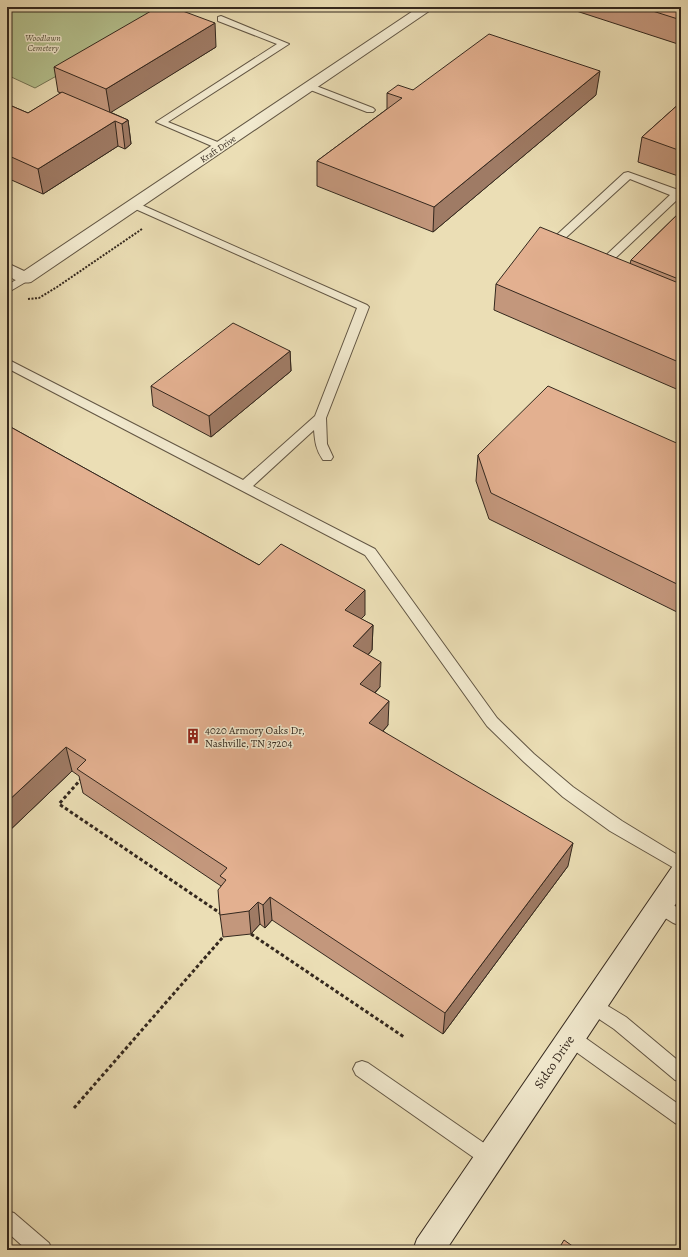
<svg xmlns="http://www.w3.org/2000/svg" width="688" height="1257" font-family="Alegreya,serif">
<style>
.green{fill:#b5c28f;stroke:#747556}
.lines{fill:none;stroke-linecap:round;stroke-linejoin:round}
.lane-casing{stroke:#625644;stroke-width:2}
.street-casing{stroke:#625644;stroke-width:2}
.secondary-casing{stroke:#34281e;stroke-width:2}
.path-far1{stroke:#34281e;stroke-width:2;stroke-dasharray:2 1.5;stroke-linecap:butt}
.path{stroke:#34281e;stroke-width:3;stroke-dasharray:3.5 2.5;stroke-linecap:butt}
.lane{fill:#f2eacf;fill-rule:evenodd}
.street{fill:#f2eacf;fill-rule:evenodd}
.secondary{fill:#f2eacf;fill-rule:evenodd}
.wall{fill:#c3977c;stroke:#34281e}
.shaded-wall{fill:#9f7b65;stroke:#34281e}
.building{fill:#e3b090;stroke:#34281e}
.labels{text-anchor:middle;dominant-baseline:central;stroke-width:3;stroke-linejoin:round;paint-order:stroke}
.far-park-label{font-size:9px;font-style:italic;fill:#544e3a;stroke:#f2eacf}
.far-street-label{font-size:9px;fill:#34281e;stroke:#f2eacf}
.poi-label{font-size:11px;fill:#34281e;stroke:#f2eacf;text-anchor:start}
.near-street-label{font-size:13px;fill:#34281e;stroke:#f2eacf}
</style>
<rect width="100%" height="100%" fill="#ebdeb5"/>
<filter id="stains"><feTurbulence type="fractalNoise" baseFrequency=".005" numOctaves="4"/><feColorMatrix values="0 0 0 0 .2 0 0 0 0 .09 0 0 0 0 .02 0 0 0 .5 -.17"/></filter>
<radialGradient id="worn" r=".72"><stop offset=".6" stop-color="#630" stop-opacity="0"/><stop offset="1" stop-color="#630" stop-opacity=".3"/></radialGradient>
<!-- green -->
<polygon class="green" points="7,7 180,7 35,88 7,75"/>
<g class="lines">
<!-- lane casing -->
<g class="lane-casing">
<g id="lane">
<polygon points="221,16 289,44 168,122 225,145 226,147 221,150 156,122 277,44 218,21 218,17"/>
<polygon points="311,84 373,108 375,110 373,112 367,112 308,89 306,87"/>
<path d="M 628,172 L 681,191 L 681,198 L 679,198 L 607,266 L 599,266 L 592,262 L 597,259 L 601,260 L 670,195 L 630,179 L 560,243 L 564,247 L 563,249 C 557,251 551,249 548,244 L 549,242 L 624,173 Z"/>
<path d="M 135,202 L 367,305 L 369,307 L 326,418 L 327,444 L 333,457 L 331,460 L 323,460 C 316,450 315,442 314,430 L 253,486 L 375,549 L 497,718 L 534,754 L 573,787 L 622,821 L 681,857 L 681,872 L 610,831 L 563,797 L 524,762 L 487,726 L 365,555 L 7,368 L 7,359 L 243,480 L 315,416 L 357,308 L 131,207 L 130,205 Z"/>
<polygon points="25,275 31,278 29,280 7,293 7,285"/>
<path d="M 661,897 L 681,910 L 681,926 C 671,923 657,914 653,904 L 655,899 Z"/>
<polygon points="593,997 626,1017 681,1063 681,1082 675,1080 614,1029 587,1011 584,1005 587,999"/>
<polygon points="571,1030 577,1032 681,1106 681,1126 675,1123 565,1044 562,1038 565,1032"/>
<polygon points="362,1061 368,1063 497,1152 499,1158 497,1164 490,1167 483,1164 356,1075 353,1069 356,1063"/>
<polygon points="7,1211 14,1213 49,1243 52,1250 27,1250 7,1232"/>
</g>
</g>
<!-- street casing -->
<g class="street-casing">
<path id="street" d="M 419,7 L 435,7 L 31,282 C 21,284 15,280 7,275 L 7,263 L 24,271 Z"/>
</g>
<!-- secondary casing -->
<g class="secondary-casing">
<polygon id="secondary" points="681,864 681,896 446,1250 413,1250 417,1239 672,867"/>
</g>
<!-- path-far1 -->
<polyline class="path-far1" points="28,299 39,298 57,287 142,229"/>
<!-- path -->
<g class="path">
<polyline points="82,778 59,804 220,913"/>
<polyline points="251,934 404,1037"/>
<polyline points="74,1108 223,937"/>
</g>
<!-- lane -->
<use href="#lane" class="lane"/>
<!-- street -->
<use href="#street" class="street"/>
<!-- secondary -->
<use href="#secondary" class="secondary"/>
</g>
<!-- wall -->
<g class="wall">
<polygon points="564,7 681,7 681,45"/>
<polygon points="216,47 110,112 128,120 131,144 125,149 118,146 43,194 7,178 7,104 28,113 62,93 58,92 54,67"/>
<polygon points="413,90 596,95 433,232 317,186 317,161 387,109 387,93"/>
<polygon points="681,102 681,177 638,162 642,137"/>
<polygon points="681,211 681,391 494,310 496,284 630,264 631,260"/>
<polygon points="290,351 291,371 211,437 153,406 151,386"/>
<polygon points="7,425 259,565 365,615 361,619 373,625 372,650 368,655 380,687 375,693 388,725 383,731 568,866 443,1034 272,920 265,928 260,924 251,934 223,937 220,915 221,886 83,793 79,776 72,771 7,833"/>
<polygon points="681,445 681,614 489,519 476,481 478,455"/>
</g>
<!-- shaded-wall -->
<g class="shaded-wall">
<polygon points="215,23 216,47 110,113 106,89"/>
<polygon points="7,66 11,90 7,93"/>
<polygon points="600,71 596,95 433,232 434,207"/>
<polygon points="128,120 131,144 125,149 122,124"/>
<polygon points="115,121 118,146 43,194 38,169"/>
<polygon points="290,351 291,371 211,437 209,416"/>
<polygon points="365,590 365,615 345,635 345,610"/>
<polygon points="373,625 372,650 353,671 353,646"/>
<polygon points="381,662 380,687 359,709 360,684"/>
<polygon points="389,701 388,725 368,748 369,723"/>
<polygon points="66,747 72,771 7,833 7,802"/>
<polygon points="573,843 568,866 443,1034 445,1013"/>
<polygon points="270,897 272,920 265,928 263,905"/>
<polygon points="258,902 260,924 251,934 249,911"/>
</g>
<!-- building -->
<g class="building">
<polygon points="158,7 172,7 215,23 106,89 54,67"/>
<polygon points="640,7 681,7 681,20"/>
<polygon points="489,34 600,71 434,207 317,161 402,98 387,93 398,85 413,90"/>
<polygon points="62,92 128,120 122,124 115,121 38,169 7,155 7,104 28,113"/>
<polygon points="681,102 681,151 642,137"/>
<polygon points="681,211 681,280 631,260"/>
<polygon points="540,227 681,284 681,363 496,284"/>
<polygon points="233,323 290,351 209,416 151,386"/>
<polygon points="548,386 681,445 681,586 491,493 478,455"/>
<polygon points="7,425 259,565 281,544 365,590 345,610 373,625 353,646 381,662 360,684 389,701 369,723 573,843 445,1013 270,897 263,905 258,902 249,911 220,915 218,890 226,880 220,876 227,868 77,769 86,760 66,747 7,802"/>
<polygon points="564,1240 578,1250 558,1250"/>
</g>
<!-- icons -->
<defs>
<g id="building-bare" transform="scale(1.2)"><path d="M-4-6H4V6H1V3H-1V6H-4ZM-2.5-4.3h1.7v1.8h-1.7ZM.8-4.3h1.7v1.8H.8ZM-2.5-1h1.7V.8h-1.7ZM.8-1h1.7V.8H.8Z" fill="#8f2418" stroke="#f2eacf" stroke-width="2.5" paint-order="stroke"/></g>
</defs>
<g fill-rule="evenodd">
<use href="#building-bare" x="193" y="736"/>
</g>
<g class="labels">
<!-- far-park labels -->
<g class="far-park-label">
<text x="43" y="38">Woodlawn<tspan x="43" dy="10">Cemetery</tspan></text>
</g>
<!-- far-street labels -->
<g class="far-street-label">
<text transform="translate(218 149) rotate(-34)">Kraft Drive</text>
</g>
<!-- poi labels -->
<g class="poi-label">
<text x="205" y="730">4020 Armory Oaks Dr,<tspan x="205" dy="13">Nashville, TN 37204</tspan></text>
</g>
<!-- near-street labels -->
<g class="near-street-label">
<text transform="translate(554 1062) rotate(-56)">Sidco Drive</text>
</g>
</g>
<!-- margin -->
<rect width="688" height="1257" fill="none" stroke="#ebdeb5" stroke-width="24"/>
<rect x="8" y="8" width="672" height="1241" fill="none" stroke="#34281e" stroke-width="2"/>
<rect x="12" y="12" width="664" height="1233" fill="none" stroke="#34281e"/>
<rect width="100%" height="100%" filter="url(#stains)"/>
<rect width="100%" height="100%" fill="url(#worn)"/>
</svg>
